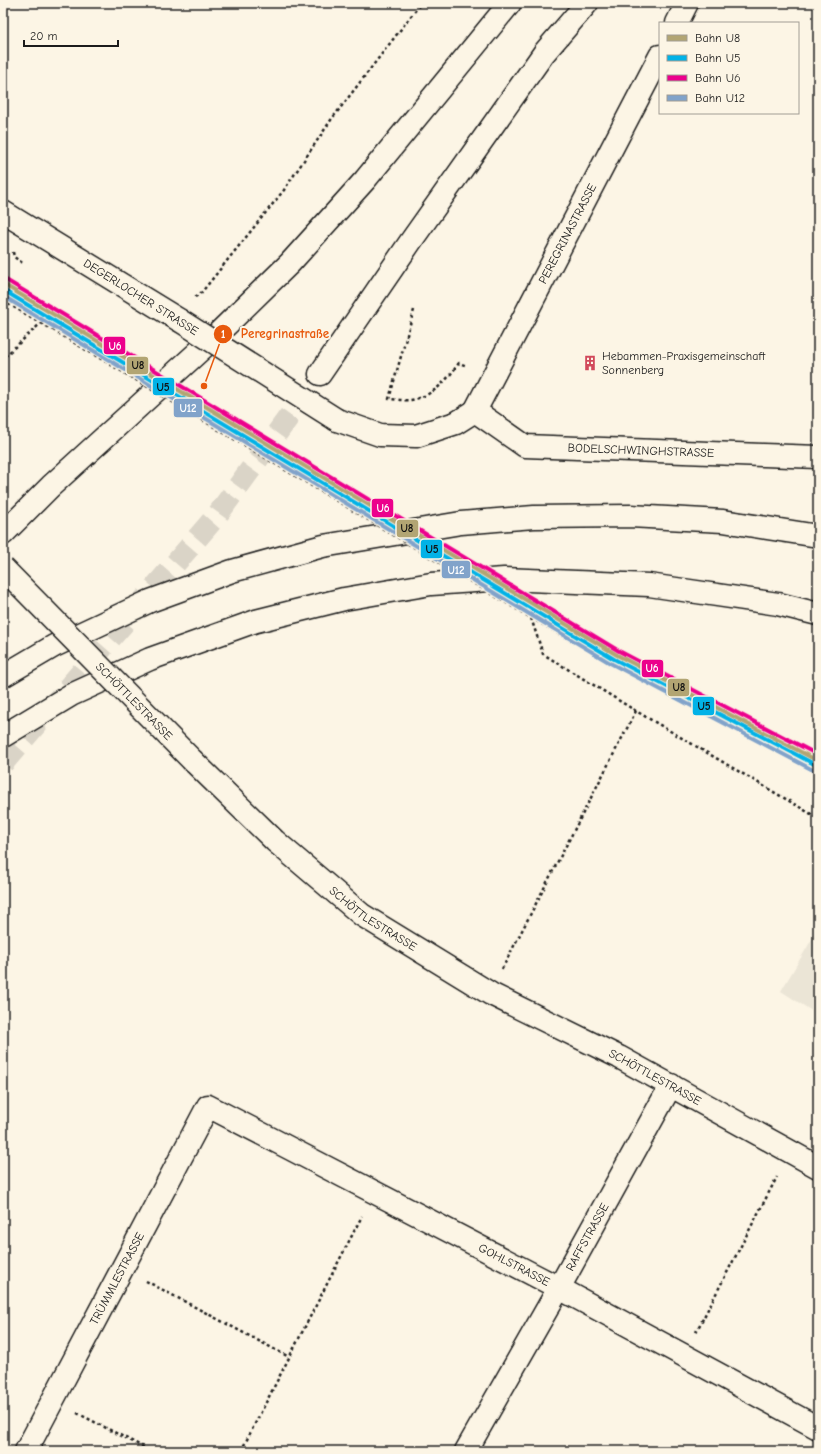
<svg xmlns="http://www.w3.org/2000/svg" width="821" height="1454" font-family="'Comic Neue',sans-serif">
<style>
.built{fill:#ebe5d6}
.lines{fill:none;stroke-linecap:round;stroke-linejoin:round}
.highway-tunnel{stroke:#dad4c7;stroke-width:22;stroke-dasharray:22 11;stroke-linecap:butt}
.minor-casing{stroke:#1c1c1c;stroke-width:25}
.highway-casing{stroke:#1c1c1c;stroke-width:25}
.path{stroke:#1c1c1c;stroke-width:2.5;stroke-dasharray:3 3;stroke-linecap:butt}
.minor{stroke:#fcf5e5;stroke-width:22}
.highway{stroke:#fcf5e5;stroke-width:22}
.minor-bridge-casing{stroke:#1c1c1c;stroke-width:25;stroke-linecap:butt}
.path-bridge{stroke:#1c1c1c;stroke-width:2.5;stroke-dasharray:3 3;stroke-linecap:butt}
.minor-bridge{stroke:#fcf5e5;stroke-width:22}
.rail-1-casing{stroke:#fcf5e5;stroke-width:7}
.rail-2-casing{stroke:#fcf5e5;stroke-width:7}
.rail-3-casing{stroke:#fcf5e5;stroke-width:7}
.rail-4-casing{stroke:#fcf5e5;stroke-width:7}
.rail-1{stroke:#b2a573;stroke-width:4}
.rail-2{stroke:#01b2e7;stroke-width:4}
.rail-3{stroke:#ec008c;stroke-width:4}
.rail-4{stroke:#81a3ca;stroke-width:4}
.labels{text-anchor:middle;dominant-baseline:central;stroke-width:4;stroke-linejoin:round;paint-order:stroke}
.street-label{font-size:12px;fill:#1c1c1c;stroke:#fcf5e5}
.poi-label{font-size:12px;fill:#1c1c1c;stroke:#fcf5e5;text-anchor:start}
.leader{fill:none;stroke:#e8590c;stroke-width:1.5}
.callout-dot{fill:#e8590c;stroke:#fcf5e5;stroke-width:1.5}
.mark-label{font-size:12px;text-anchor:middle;font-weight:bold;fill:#fff}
.callout-label{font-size:13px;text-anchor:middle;font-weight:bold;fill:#e8590c;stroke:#fcf5e5;stroke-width:4;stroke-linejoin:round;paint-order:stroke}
.line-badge{stroke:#fcf5e5;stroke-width:1.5}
.badge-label{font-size:11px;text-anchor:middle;font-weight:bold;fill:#fff}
.pale-badge-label{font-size:11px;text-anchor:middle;font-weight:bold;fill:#111}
</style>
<rect width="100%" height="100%" fill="#fcf5e5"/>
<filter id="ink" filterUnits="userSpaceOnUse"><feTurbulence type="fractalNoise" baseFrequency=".025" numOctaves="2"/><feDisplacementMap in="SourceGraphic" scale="8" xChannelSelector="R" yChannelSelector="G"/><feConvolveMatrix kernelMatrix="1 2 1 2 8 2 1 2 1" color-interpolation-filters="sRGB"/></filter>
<g filter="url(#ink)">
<!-- built -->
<polygon class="built" points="818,929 818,1015 781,991"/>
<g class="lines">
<!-- highway-tunnel -->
<polyline class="highway-tunnel" points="3,763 218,514 320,374"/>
<!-- minor casing -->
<g class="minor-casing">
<g id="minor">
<polyline points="677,23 687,3"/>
<polyline points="3,212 179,320"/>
<path id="s1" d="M 475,411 L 660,56"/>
<path id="s2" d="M 475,411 L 525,446 L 818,457"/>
<polyline points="337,420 380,435 416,436 456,423 475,411"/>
<path id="s3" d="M 193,761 L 275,841 L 362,915 L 491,994 L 619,1057 L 818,1167"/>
<path id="s4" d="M 26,1451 L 208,1106 L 559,1288 L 818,1428"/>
<path id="s5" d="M 466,1451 L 559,1288 L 671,1085"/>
</g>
</g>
<!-- highway casing -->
<g class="highway-casing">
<g id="highway">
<polyline points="320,374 411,241 544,53 587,3"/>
<polyline points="3,534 51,486 207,344 290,263 365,180 510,3"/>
<polyline points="3,676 54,646 150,601 232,571 323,546 461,523 534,517 630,516 723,521 818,536"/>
<polyline points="3,736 71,695 150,659 256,621 344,599 431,584 504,579 649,585 778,604 818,614"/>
</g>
</g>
<!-- path -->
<g class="path">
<polyline points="3,249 3,250"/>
<polyline points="13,252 14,257 24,264"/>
<polyline points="195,297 201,293 284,190 331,120 421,3"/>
<polyline points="3,301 41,323 3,358"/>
<path d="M 414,310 L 389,399 C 396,399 404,401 411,400 C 435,395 446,381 459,363 L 467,366"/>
<polyline points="41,323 53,330"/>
<polyline points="531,618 543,654 636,711 818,818"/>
<polyline points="531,618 600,658"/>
<polyline points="502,969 636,711"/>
<polyline points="146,1281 289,1357"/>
<polyline points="696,1332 777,1177"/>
<polyline points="77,1413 151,1451"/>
<polyline points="241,1451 362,1216"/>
</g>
<!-- minor -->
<use href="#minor" class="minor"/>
<!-- highway -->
<use href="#highway" class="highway"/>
<!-- minor-bridge casing -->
<g class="minor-bridge-casing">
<g id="minor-bridge">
<polyline points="179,320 337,420"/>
<path id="s6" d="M 3,568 L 193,761"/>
</g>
</g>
<!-- path-bridge -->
<polyline class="path-bridge" points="53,330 531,618"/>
<!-- minor-bridge -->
<use href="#minor-bridge" class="minor-bridge"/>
<!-- rail-1 casing -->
<g class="rail-1-casing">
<polyline id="rail-1" points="3,284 617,655 818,761"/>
</g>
<!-- rail-2 casing -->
<g class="rail-2-casing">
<polyline id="rail-2" points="3,290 614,659 816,765"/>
</g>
<!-- rail-3 casing -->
<g class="rail-3-casing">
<polyline id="rail-3" points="6,280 619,651 818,755"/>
</g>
<!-- rail-4 casing -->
<g class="rail-4-casing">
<polyline id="rail-4" points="3,296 612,664 813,770"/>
</g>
<!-- rail-1 -->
<use href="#rail-1" class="rail-1"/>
<!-- rail-2 -->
<use href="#rail-2" class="rail-2"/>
<!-- rail-3 -->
<use href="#rail-3" class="rail-3"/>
<!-- rail-4 -->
<use href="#rail-4" class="rail-4"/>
</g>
</g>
<!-- icons -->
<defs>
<g id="building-bare" transform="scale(1.2)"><path d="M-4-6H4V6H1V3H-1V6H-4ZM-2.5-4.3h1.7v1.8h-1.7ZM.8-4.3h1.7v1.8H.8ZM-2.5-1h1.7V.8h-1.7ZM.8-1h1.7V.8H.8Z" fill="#d1495b" stroke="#fcf5e5" stroke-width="2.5" paint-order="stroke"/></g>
</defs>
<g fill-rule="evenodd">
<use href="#building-bare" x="590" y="363"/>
</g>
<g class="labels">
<!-- street labels -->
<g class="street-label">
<text stroke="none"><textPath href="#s1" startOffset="200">PEREGRINASTRASSE</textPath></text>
<text transform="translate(141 297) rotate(32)">DEGERLOCHER STRASSE</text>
<text stroke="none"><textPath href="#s2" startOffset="177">BODELSCHWINGHSTRASSE</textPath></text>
<text stroke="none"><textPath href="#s6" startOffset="187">SCHÖTTLESTRASSE</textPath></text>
<text stroke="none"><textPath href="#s3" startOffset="240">SCHÖTTLESTRASSE</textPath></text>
<text stroke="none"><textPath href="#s3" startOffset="564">SCHÖTTLESTRASSE</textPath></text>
<text stroke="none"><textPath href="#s5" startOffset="246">RAFFSTRASSE</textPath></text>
<text stroke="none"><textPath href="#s4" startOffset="735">GOHLSTRASSE</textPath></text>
<text stroke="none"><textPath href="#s4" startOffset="195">TRÜMMLESTRASSE</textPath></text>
</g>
<!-- poi labels -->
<g class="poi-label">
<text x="602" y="356">Hebammen-Praxisgemeinschaft<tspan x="602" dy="14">Sonnenberg</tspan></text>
</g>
</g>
<!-- callouts -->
<path class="leader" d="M204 386L223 334"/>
<g class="callout-dot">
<circle cx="204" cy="386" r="4"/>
<circle cx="223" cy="334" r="10"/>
</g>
<g class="mark-label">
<text x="223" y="338">1</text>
</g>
<g class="callout-label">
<text x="285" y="338">Peregrinastraße</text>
</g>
<g class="line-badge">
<rect x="103" y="336" width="23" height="19" rx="4" fill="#ec008c"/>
<rect x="126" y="356" width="23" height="19" rx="4" fill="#b2a573"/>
<rect x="152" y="377" width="23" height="19" rx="4" fill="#01b2e7"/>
<rect x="173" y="398" width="30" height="20" rx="4" fill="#81a3ca"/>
<rect x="371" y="498" width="23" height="20" rx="4" fill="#ec008c"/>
<rect x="396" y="519" width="23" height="19" rx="4" fill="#b2a573"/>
<rect x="420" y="539" width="23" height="20" rx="4" fill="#01b2e7"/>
<rect x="441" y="560" width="30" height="19" rx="4" fill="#81a3ca"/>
<rect x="641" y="659" width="23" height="19" rx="4" fill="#ec008c"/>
<rect x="667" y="678" width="23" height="19" rx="4" fill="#b2a573"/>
<rect x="692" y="696" width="23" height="20" rx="4" fill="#01b2e7"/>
</g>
<g class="badge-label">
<text x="115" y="350">U6</text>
<text x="188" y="412">U12</text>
<text x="383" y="512">U6</text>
<text x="456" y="574">U12</text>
<text x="652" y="672">U6</text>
</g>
<g class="pale-badge-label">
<text x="138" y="369">U8</text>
<text x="163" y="391">U5</text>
<text x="407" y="532">U8</text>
<text x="432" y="553">U5</text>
<text x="679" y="691">U8</text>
<text x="704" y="710">U5</text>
</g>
<!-- margin -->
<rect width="821" height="1454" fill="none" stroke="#fcf5e5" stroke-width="16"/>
<rect x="8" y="8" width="805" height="1438" fill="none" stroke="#1c1c1c" stroke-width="1.5" filter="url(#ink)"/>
<!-- legend -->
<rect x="659" y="22" width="140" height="92" fill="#fcf5e5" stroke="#a29e95"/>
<rect x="667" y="35" width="20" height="6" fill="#b2a573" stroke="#a29e95"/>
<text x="695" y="42" font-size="12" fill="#1c1c1c">Bahn U8</text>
<rect x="667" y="55" width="20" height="6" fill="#01b2e7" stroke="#a29e95"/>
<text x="695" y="62" font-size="12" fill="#1c1c1c">Bahn U5</text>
<rect x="667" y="75" width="20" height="6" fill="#ec008c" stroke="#a29e95"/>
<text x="695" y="82" font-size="12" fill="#1c1c1c">Bahn U6</text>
<rect x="667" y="95" width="20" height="6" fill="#81a3ca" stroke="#a29e95"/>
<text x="695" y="102" font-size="12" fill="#1c1c1c">Bahn U12</text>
<!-- scale -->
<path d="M24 40v6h94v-6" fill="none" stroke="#1c1c1c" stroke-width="2"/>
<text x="30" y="40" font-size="12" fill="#1c1c1c" stroke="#fcf5e5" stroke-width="3" paint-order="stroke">20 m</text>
</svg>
